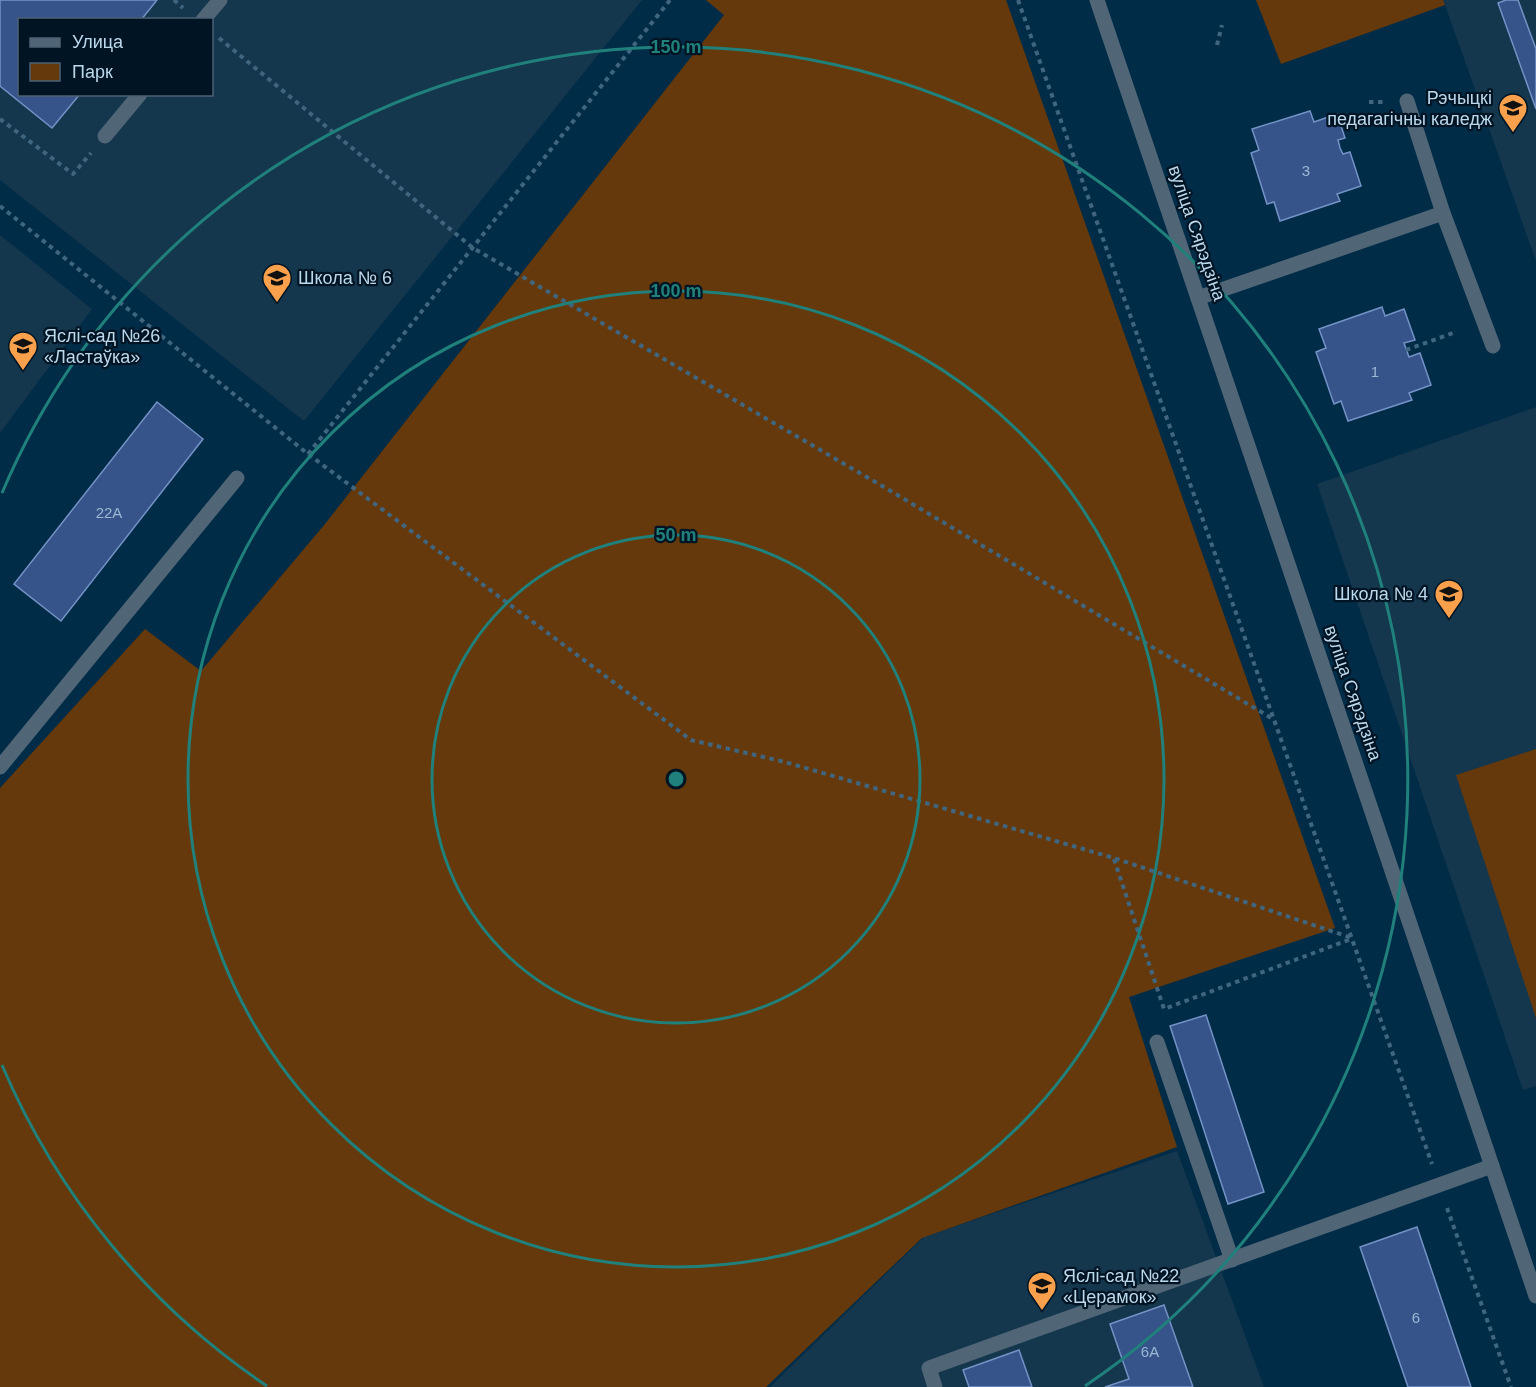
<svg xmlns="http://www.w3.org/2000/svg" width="1536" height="1387" font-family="Helvetica,sans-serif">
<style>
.built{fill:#14374e;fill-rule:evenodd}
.green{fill:#65390b}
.building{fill:#365489;stroke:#7492c6;stroke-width:1.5}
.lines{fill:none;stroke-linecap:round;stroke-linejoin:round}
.path{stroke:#40667f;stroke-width:4;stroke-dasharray:4.5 4.5;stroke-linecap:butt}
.lane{stroke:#506677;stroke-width:15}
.street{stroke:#506677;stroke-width:15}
.ring{fill:none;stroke:#20807b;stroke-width:3}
.labels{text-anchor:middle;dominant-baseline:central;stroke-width:4.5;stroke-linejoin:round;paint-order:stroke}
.number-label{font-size:15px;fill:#9ab7d4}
.poi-label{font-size:18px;fill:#bbd8ed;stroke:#001423;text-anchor:start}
.street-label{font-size:18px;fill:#bbd8ed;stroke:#001423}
.centre{fill:#20807b;stroke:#001423;stroke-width:3}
.ring-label{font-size:18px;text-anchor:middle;font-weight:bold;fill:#20807b;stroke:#001423;stroke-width:4.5;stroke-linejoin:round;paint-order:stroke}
</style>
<rect width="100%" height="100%" fill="#002c47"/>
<!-- built -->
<g class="built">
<path d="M 0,0 L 642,0 L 304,421 L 0,180 ZM 20,20 L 212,20 L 212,94 L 20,94 Z"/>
<polygon points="1443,0 1536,0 1536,261 1445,5"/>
<polygon points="0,235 92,309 0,433"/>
<polygon points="1536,407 1536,1086 1523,1090 1317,484"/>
<polygon points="1177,1151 1264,1387 770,1387 924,1237"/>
</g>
<!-- green -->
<g class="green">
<polygon points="706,0 1006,0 1335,928 1129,997 1177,1147 922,1238 766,1387 0,1387 0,788 145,629 201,671 325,524 724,15"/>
<polygon points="1256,0 1443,0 1445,5 1281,64"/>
<polygon points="1536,749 1536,1018 1456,775"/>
</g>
<!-- building -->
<g class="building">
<polygon points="0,0 157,0 141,20 20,20 20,94 80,94 52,128 0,86"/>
<polygon points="1506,0 1518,0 1536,49 1536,109 1498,3"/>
<polygon points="1310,111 1314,122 1337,114 1345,138 1338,140 1340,148 1343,154 1350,152 1361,186 1337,194 1340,201 1280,221 1274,202 1267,204 1251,153 1259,150 1252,129"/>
<polygon points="1382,307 1385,316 1404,309 1415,340 1404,343 1409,357 1420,353 1431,385 1409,393 1412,400 1348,421 1341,401 1334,404 1316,352 1326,348 1319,329"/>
<polygon points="157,402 203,439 61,621 14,584"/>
<polygon points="1206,1015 1264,1192 1228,1204 1170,1026"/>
<polygon points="1417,1227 1471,1387 1408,1387 1360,1247"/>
<polygon points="1164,1305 1193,1387 1105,1387 1129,1379 1110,1324"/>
<polygon points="1019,1350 1032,1387 969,1387 963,1370"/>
</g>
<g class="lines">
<!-- path -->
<g class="path">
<polyline points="174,0 183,8"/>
<polyline points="1018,0 1432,1164"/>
<polyline points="219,38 473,248 889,490 1273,719"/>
<polyline points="1217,45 1222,25"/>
<polyline points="1369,102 1383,102"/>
<polyline points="0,119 73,174 91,153"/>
<polyline points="0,206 308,454 691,740 785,762 1114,858 1352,938"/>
<polyline points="1406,350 1453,333"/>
<polyline points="308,454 670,0"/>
<polyline points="1114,859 1164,1009 1351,939"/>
<polyline points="1447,1208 1511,1387"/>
</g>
<!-- lane -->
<g class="lane">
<polyline points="203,20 220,0"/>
<polyline points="105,136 140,94"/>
<polyline points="1443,213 1493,346"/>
<polyline points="1198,298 1443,213 1407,101"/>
<polyline points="0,767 237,478"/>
<polyline points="1157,1042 1232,1260"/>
<polyline points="935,1387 929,1368 1492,1166"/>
</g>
<!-- street -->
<polyline class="street" points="1097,0 1536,1296"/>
</g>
<!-- distance rings -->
<g class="ring">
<circle cx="676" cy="779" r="244"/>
<circle cx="676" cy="779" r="488"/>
<path d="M267 1386A732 732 0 0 1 2 1065M2 493A732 732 0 1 1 1085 1386"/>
</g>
<!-- icons -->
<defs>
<g id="university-pin" transform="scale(1.5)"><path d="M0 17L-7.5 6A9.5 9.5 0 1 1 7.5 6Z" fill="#f9a04c" stroke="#001423"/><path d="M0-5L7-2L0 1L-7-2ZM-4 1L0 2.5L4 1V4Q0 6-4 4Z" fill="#111"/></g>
<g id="school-pin" transform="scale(1.5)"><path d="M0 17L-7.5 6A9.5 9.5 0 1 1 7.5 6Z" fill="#f9a04c" stroke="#001423"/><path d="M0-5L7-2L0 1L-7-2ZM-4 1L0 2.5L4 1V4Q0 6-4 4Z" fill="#111"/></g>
</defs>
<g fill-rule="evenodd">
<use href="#university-pin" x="1513" y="108"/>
<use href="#school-pin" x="277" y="278"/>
<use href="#school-pin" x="23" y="346"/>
<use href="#school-pin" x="1449" y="594"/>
<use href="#school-pin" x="1042" y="1286"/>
</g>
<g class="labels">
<!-- number labels -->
<g class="number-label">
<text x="1306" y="170">3</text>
<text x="1375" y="371">1</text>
<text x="109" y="512">22А</text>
<text x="1416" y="1317">6</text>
<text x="1150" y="1351">6А</text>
</g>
<!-- poi labels -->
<g class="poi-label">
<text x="1492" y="98" text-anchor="end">Рэчыцкі<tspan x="1492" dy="21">педагагічны каледж</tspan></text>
<text x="298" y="278">Школа № 6</text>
<text x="44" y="336">Яслі-сад №26<tspan x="44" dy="21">«Ластаўка»</tspan></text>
<text x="1428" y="594" text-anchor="end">Школа № 4</text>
<text x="1063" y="1276">Яслі-сад №22<tspan x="1063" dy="21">«Церамок»</tspan></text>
</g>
<!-- street labels -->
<g class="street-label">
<text transform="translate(1197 233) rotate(71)">вуліца Сярэдзіна</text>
<text transform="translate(1353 693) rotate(71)">вуліца Сярэдзіна</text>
</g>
</g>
<circle cx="676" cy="779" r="9" class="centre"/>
<g class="ring-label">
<text x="676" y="53">150 m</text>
<text x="676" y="297">100 m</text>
<text x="676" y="541">50 m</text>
</g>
<!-- legend -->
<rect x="18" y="18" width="195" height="78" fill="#001423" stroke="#4b6274" stroke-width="1.5"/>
<rect x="30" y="38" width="30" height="9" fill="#506677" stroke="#4b6274" stroke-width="1.5"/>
<text x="72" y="48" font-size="18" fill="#bbd8ed">Улица</text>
<rect x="30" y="63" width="30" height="18" fill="#65390b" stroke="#4b6274" stroke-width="1.5"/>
<text x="72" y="78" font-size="18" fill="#bbd8ed">Парк</text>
</svg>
